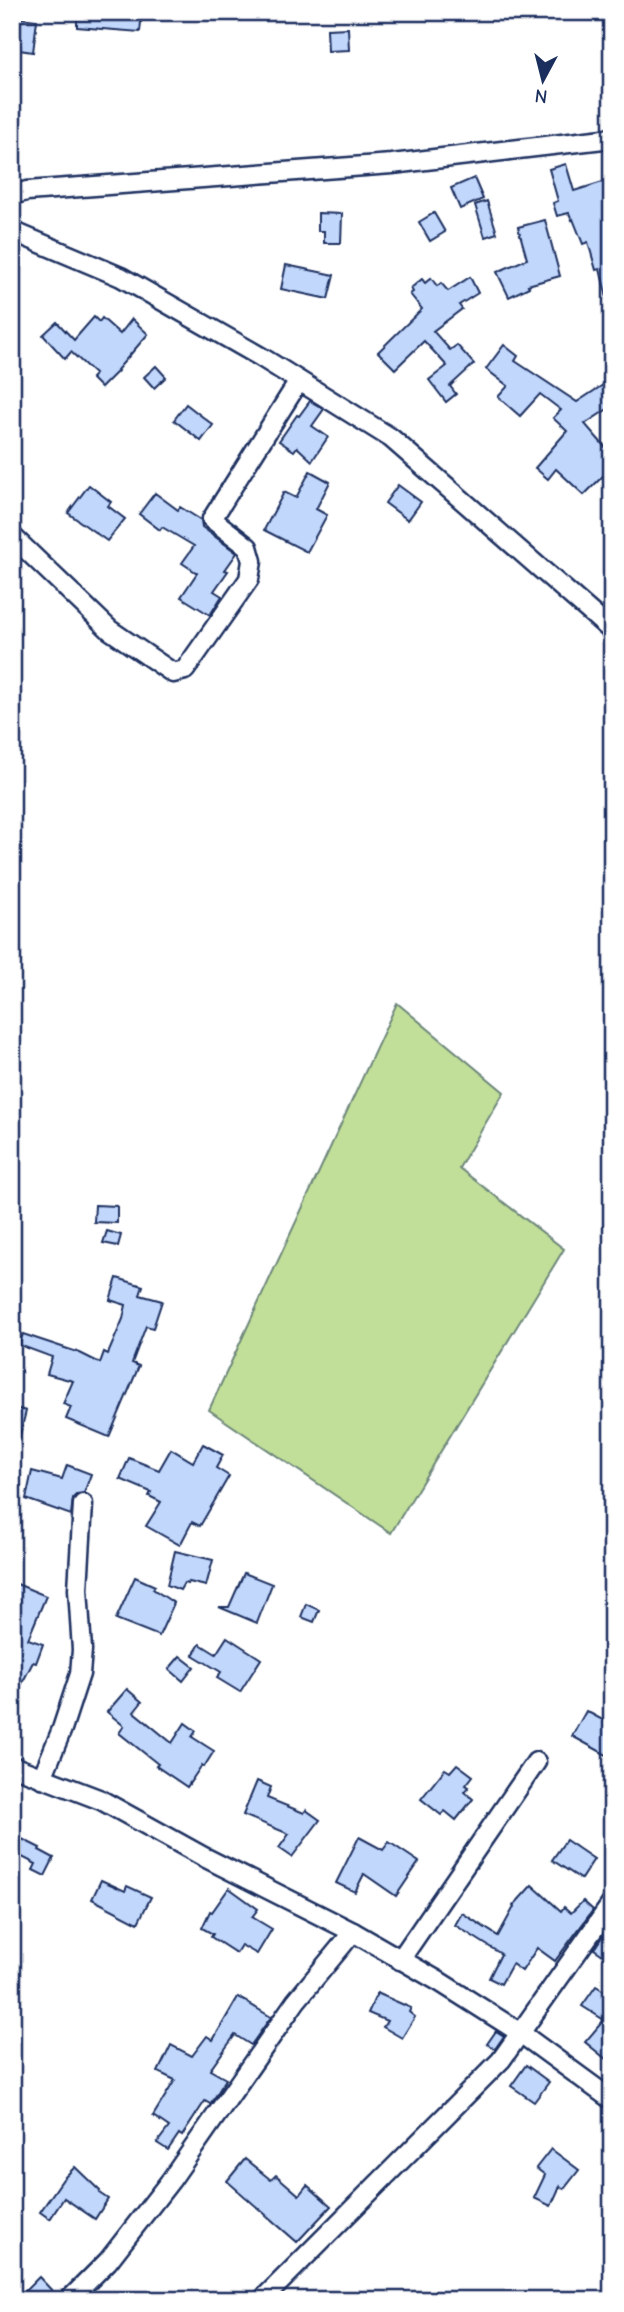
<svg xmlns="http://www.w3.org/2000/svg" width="624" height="2312" font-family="'Comic Neue',sans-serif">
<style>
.green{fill:#c1df98;stroke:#6e877b;stroke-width:2}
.building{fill:#c2d7fc;stroke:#1b2f5e;stroke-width:2}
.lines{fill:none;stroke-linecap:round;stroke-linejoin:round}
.minor-casing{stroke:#1b2f5e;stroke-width:23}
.minor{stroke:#fff;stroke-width:18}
</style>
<rect width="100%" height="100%" fill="#fff"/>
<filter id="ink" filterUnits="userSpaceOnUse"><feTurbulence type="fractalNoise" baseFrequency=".0143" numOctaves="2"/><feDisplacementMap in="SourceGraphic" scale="14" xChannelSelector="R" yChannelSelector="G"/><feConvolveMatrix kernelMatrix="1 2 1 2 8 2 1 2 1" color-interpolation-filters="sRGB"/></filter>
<g filter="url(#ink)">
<!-- green -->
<polygon class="green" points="397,1003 504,1092 459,1168 564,1249 391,1533 209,1410"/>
<!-- building -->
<g class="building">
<polygon points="77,12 142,12 140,32 77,27"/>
<polygon points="12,17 37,20 33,52 12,49"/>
<polygon points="348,28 349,50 328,51 327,29"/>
<polygon points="566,164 574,191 612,179 612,297 607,298 600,269 596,270 588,242 583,244 573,219 572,220 569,213 557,216 553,203 558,201 549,169"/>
<polygon points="474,178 483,199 460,209 451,188"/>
<polygon points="487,201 497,233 485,237 475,205"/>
<polygon points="318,213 342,214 341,243 324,243 324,231 318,231"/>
<polygon points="434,213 445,232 430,241 419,222"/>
<polygon points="545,220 560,276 528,285 529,287 509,297 497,272 527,259 518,227"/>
<polygon points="286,265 334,275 328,299 281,289"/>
<polygon points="470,277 478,293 459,305 462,309 433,331 450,350 457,345 474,364 450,386 456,394 446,402 429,380 447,366 424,341 395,369 378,352 422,309 410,294 413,292 411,288 422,279 425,283 431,278 437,286 441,283 448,291"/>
<polygon points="94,317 99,322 102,318 120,334 132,319 148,334 117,370 118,371 101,388 91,378 95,374 71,352 65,359 43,335 57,322 74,340"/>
<polygon points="504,345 518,356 515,361 577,402 612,379 612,406 585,424 605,447 612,441 612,467 584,495 556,469 548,479 535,468 567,431 553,418 561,410 540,394 520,416 498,397 508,386 486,369"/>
<polygon points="156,366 166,377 154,388 144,377"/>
<polygon points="310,401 324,409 312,426 328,437 312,461 297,447 294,451 279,441 297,415 299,416"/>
<polygon points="186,404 213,425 201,441 174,420"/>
<polygon points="310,471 330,482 316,509 327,515 307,552 264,530 284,492 296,498"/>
<polygon points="89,485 111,502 108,506 125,519 107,541 68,513"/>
<polygon points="398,485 421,502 408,520 385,503"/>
<polygon points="155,493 178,510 180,507 201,520 202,527 237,553 225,570 228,571 214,591 222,596 210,615 181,597 197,573 182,563 194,546 162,527 160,530 139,514"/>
<polygon points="95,1205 117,1206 117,1223 94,1222"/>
<polygon points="107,1231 121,1235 118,1246 103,1243"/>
<polygon points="117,1278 143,1286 140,1295 162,1301 153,1328 146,1326 132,1363 139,1366 109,1437 66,1419 71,1407 63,1404 73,1381 47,1374 52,1357 19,1345 23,1334 80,1353 100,1363 104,1352 108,1354 123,1319 126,1305 110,1300"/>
<polygon points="12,1407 26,1411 17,1447 12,1447"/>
<polygon points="203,1444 223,1455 216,1468 229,1476 200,1526 192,1522 180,1545 146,1526 161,1502 149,1496 151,1492 120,1479 129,1458 159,1470 171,1449 193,1462"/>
<polygon points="67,1465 91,1474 84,1493 77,1494 73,1498 71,1515 26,1499 32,1471 62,1479"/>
<polygon points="175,1551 213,1560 206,1586 189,1582 188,1584 184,1583 180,1590 167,1585"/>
<polygon points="244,1573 272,1584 257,1623 219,1607 229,1607"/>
<polygon points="135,1577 155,1586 153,1589 174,1603 159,1636 116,1619"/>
<polygon points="17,1584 46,1596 28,1639 43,1644 36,1663 33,1662 12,1703 12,1595"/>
<polygon points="306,1604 319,1610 314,1622 301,1617"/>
<polygon points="227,1637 261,1659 240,1692 217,1678 221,1672 193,1655 200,1644 216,1654"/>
<polygon points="180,1656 194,1667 183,1681 169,1669"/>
<polygon points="127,1689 142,1702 134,1712 172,1743 185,1723 196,1731 192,1737 214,1751 204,1767 202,1765 187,1787 156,1766 158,1764 119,1733 124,1726 107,1712"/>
<polygon points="586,1711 612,1725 612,1758 572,1736"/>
<polygon points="457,1764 473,1776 466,1785 469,1787 465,1792 473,1799 456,1820 445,1811 441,1815 421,1799 445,1769 450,1772"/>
<polygon points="257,1781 271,1787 267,1798 304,1813 306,1810 320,1820 292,1857 279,1848 289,1834 243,1815"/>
<polygon points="12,1834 40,1848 39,1850 54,1858 45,1876 33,1870 36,1864 12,1852"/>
<polygon points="359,1837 383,1850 389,1842 419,1862 396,1896 364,1874 355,1892 336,1883"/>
<polygon points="566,1840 594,1859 581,1879 552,1860"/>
<polygon points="101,1880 125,1891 127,1886 151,1897 138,1923 92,1899"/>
<polygon points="532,1885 561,1911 564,1907 571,1913 583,1901 593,1910 555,1961 537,1948 522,1971 512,1964 501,1984 489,1978 501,1954 455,1925 462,1913 498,1936 514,1907 513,1906"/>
<polygon points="229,1888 258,1909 252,1917 272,1929 257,1954 241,1945 236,1953 211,1937 213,1934 202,1928 210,1911 212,1912"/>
<polygon points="608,1928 612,1930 612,1961 594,1949"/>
<polygon points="596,1986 612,1996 612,2064 585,2042 604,2020 582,2006"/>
<polygon points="377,1993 411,2008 409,2012 415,2017 402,2038 383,2027 387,2021 368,2013"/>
<polygon points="238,1997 271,2017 251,2045 235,2035 210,2070 226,2079 215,2097 210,2104 205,2101 182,2136 179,2134 168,2150 157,2143 169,2127 153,2116 175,2080 158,2072 171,2045 192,2056 207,2036 213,2040"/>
<polygon points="496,2031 504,2036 495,2049 487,2044"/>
<polygon points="526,2065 549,2082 534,2102 511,2086"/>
<polygon points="551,2149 579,2170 564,2189 560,2186 551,2206 534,2198 545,2175 536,2168"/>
<polygon points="245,2159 271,2180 276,2175 299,2195 307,2185 331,2206 297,2242 227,2181"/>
<polygon points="75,2167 100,2191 99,2193 108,2199 95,2219 64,2198 50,2219 40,2212 63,2179"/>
<polygon points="39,2277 58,2297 58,2300 16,2300"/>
</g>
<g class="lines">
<!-- minor casing -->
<g class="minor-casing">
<g id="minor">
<polyline points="12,195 27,191 392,164 612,138"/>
<polyline points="12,231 121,277 261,357 391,438 612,631"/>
<polyline points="12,536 110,630 173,673 185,670 249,579 252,561 248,547 212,519 299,381"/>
<polyline points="12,1766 101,1800 204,1857 353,1932 440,1982 519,2032 612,2100"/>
<polyline points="42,1778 62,1729 80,1674 82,1650 78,1589 83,1504"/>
<polyline points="400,1960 536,1762"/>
<polyline points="69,2300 108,2261 171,2180 296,2001 353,1932"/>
<polyline points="262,2300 501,2060 612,1903"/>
</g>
</g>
<!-- minor -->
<use href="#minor" class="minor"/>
</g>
</g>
<!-- margin -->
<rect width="624" height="2312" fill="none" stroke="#fff" stroke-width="42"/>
<rect x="21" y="21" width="582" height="2270" fill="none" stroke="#1b2f5e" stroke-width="2.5" filter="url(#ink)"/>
<!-- north arrow -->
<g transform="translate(543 80) rotate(187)" stroke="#ffffff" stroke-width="5" paint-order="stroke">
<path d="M0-5L12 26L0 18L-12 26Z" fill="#1b2f5e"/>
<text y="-10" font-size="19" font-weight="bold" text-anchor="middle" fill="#1b2f5e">N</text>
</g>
</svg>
